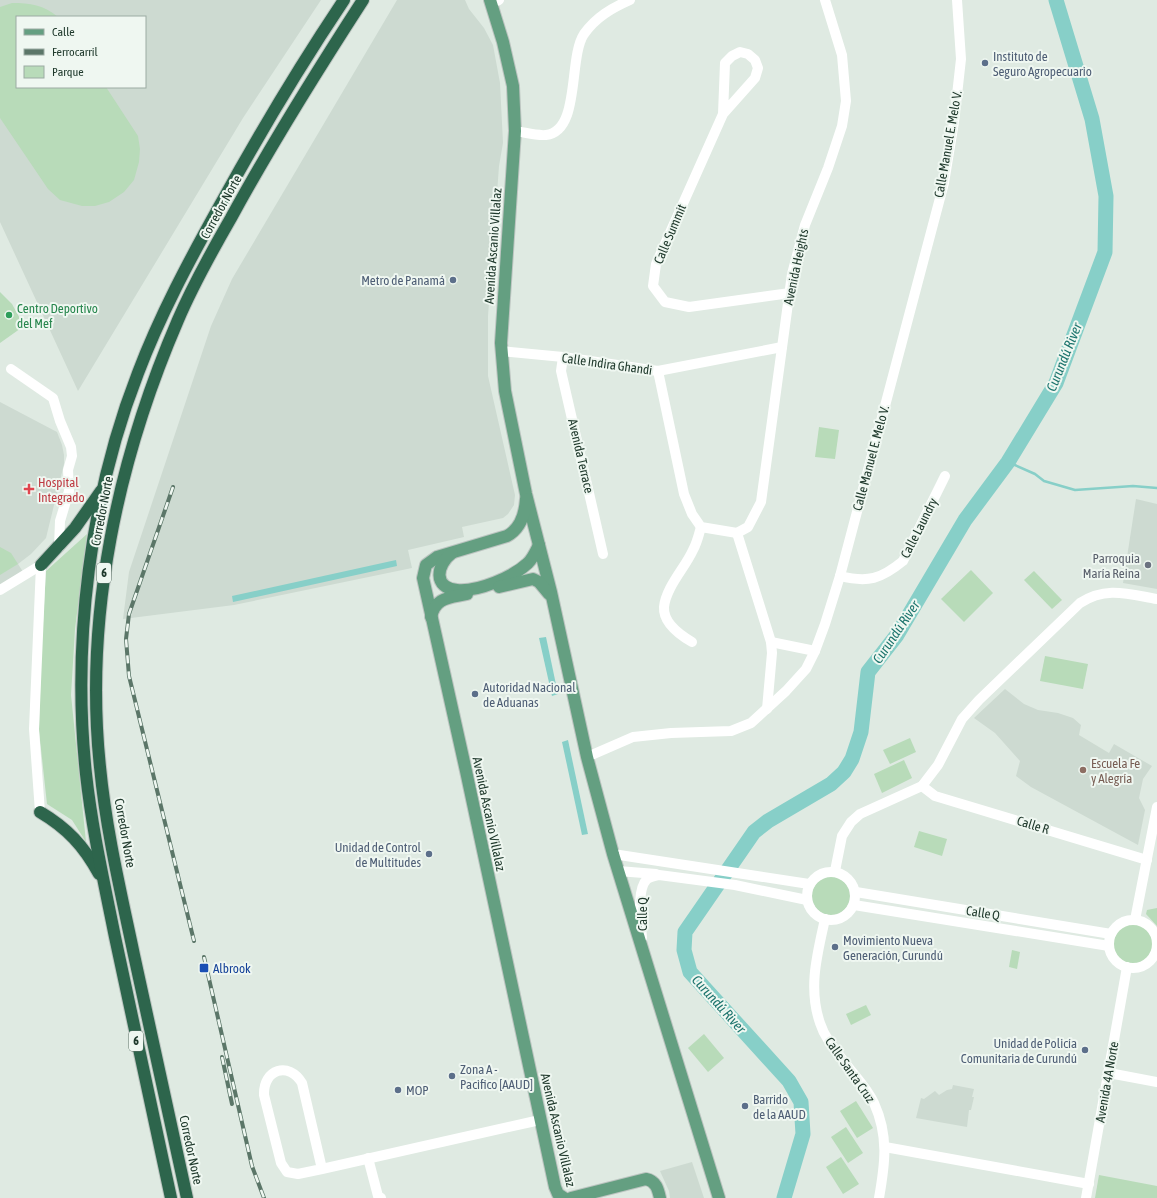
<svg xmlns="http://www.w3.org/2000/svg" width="1157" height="1198" font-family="'Asap Condensed',sans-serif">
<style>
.built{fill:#cddad1;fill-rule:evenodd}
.green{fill:#b8dbb9}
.water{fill:#87cfc8}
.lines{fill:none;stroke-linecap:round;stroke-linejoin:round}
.stream{stroke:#87cfc8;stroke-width:2.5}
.river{stroke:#87cfc8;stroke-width:15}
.major-casing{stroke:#bcc4c0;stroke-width:14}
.highway-casing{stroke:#bcc4c0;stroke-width:14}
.minor{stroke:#fff;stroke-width:10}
.major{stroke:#649f81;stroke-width:12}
.highway{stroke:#2d654c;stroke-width:12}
.rail-casing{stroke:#5b7668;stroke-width:4}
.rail{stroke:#eff7f1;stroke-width:2.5;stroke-dasharray:8;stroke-linecap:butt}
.service-dot{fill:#5c6f8a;stroke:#eff7f1;stroke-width:1.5}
.leisure-dot{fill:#2e9e5b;stroke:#eff7f1;stroke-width:1.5}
.health-dot{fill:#e0444e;stroke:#eff7f1;stroke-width:1.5}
.worship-dot{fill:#6b7280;stroke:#eff7f1;stroke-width:1.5}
.education-dot{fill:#8d6e63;stroke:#eff7f1;stroke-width:1.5}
.transit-dot{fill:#1a4fb4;stroke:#eff7f1;stroke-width:1.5}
.labels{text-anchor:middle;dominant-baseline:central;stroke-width:4;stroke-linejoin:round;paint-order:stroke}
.shield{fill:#eff7f1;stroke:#5e7368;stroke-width:1}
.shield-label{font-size:12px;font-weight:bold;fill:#203a2d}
.service-label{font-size:13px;fill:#4e5e75;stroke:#eff7f1;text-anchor:start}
.street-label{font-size:13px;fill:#203a2d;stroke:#eff7f1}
.leisure-label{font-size:13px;fill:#27864d;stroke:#eff7f1;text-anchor:start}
.health-label{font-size:13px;fill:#be3a42;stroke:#eff7f1;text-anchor:start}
.worship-label{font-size:13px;fill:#5b616d;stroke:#eff7f1;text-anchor:end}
.education-label{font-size:13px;fill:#785e54;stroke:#eff7f1;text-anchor:start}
.transit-label{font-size:13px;fill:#164399;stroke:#eff7f1;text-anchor:start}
.water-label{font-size:14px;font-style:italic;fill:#1c746d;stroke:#eff7f1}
</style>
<rect width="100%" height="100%" fill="#dfeae2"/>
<!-- built -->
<g class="built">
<path d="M 0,0 L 321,0 L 243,118 L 78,391 L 0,222 ZM 17,17 L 145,17 L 145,87 L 17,87 Z"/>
<polygon points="397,0 465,0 469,9 484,28 493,45 500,83 503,143 499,166 488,316 488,376 515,495 514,505 508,514 503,518 462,527 464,537 408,550 412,568 234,605 123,619 129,572 211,326 232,279"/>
<polygon points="0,402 57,432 62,445 64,455 64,464 46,538 31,554 18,564 25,575 0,590"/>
<polygon points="1136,499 1157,504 1157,589 1123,583"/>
<polygon points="1005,689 1024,704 1038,710 1058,713 1073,718 1081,725 1079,735 1109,753 1114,744 1152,766 1143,779 1139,798 1145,810 1138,845 1031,787 1016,776 1020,761 995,733 974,718"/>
<polygon points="953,1085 974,1089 972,1097 974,1097 971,1110 969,1110 967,1127 916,1118 921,1098 924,1099 935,1091 939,1095 947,1090 952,1089"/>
<polygon points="692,1162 704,1198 670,1198 669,1191 660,1171"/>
</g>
<!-- green -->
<g class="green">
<path d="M 12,3 C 30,3 44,5 58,17 L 17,17 L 17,87 L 106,87 L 138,136 L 140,149 L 139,162 L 134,180 L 124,192 L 109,202 L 95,206 L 82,206 L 60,200 L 48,189 L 0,118 L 0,7 Z"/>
<polygon points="0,292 12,304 24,326 0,343"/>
<polygon points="819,427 839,430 835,459 815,457"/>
<polygon points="87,534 75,629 71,695 86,842 72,820 47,804 39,731 41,658 46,571"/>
<polygon points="0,547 11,553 18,564 0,575"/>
<polygon points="971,570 993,593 964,622 941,599"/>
<polygon points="1034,571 1062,600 1052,609 1024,580"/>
<polygon points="1045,656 1088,664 1083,689 1040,681"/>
<polygon points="910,738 916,752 890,764 883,750"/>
<polygon points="904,760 912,778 882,793 874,774"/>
<polygon points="919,831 947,839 942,856 914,847"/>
<circle cx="831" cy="896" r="19"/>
<polygon points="1157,908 1157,926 1146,914 1147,910"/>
<circle cx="1133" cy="944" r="24"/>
<polygon points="1012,950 1020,952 1017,969 1009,967"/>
<polygon points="866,1005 871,1015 851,1025 846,1014"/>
<polygon points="704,1034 724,1058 708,1072 688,1048"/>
<polygon points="856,1101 873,1128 857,1138 840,1111"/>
<polygon points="846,1127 863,1153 848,1163 831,1137"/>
<polygon points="841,1157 859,1184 843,1194 826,1167"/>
<polygon points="1099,1175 1157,1186 1157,1198 1095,1198"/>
</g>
<!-- water -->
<g class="water">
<polygon points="396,560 397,566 233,602 232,596"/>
<polygon points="546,637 558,694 552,696 539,638"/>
<polygon points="568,740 588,834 582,835 562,742"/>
</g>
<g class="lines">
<!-- stream -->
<polyline class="stream" points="1008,462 1035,474 1044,481 1075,490 1133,486 1157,488"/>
<!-- river -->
<polyline class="river" points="784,1198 803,1134 801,1102 789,1081 690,972 684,950 685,932 754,832 768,821 831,784 844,772 852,759 861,732 868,672 897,635 965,520 1008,462 1056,383 1105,252 1106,196 1092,119 1056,0"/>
<!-- major casing -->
<g class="major-casing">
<g id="major">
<polyline points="490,0 503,42 513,86 515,131 501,343 505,391 526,494 551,592 587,757 613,854 719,1198"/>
<path d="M 526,499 C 525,514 520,529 507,536 L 437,557 L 426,565 L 423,578 L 466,771 L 555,1187 L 558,1194 L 564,1198"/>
<path d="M 452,553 C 436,565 433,588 457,590 C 478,592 513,577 528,563 C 533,558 536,551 539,545"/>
<polyline points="499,587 533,579 539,582 549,594"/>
<path d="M 431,617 C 435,597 450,598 467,594"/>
<path d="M 571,1198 L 646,1179 C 656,1181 658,1189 660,1198"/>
</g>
</g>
<!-- highway casing -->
<g class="highway-casing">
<g id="highway">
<polyline points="41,565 75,528 101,491"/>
<path d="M 40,812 C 67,828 84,846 99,874"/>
<path d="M 171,1198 C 153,1111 133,1024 115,937 C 104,882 92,829 86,774 C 72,643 90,496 138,373 C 160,315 189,261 219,207 C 258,136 299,67 344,0"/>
<path d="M 187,1198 C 170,1117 152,1036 134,955 C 121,893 106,830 100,767 C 84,615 118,459 178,320 C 193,285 212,251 231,218 C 272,143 317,71 363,0"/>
</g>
</g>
<!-- minor -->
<g class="minor">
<polyline points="491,3 499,0"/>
<polyline points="723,114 725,63 732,56 740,52 748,54 755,60 758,68 755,78 723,114 656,264 653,286 665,302 689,307 790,293"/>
<path d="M 515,131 C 524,132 536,136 546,135 C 581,131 568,58 584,34 C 596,17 612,8 630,0"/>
<polyline points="501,351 563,357 658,371 782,347"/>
<polyline points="563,357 561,371 603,554"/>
<polyline points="11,369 53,398 60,421 71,447 72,456 68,470 69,491 60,521 59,547"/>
<polyline points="658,371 684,494 692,514 701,527 737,533"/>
<polyline points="737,533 748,527 761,502 792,274 805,225 828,168 842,126 846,101 842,55 825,0"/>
<polyline points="737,533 771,642 772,653 767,709"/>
<path d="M 840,576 C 868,583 881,579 903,561 L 945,476"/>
<polyline points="0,590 41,565"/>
<path d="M 692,642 C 680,635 663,623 664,607 C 666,587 685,568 693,550 C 697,543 699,534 701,527"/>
<polyline points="771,642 815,651"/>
<polyline points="587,757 633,737 671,733 731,731 751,723 786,691 806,669 815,651 825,624 840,576 944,183 954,122 961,59 957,0"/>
<polyline points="922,786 935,796 1147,860"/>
<polyline points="40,812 34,729 41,565"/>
<polyline points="613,854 809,884"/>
<polyline points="618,871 656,874"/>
<path d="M 835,871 L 842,836 L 851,822 L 860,814 L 922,786 L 938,765 L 962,719 L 979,700 L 1080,603 C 1106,586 1128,594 1157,599"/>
<circle cx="831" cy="896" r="24"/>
<polyline points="856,892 1111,934"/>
<polyline points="854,905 1109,946"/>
<path d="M 825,919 C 817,955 808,988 820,1023 C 825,1039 836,1051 846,1064 C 855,1076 868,1089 874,1103 C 889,1136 885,1164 879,1198"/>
<polyline points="1135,920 1157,807"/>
<circle cx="1133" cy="944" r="24"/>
<path d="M 642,938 C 641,923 636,890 647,879 C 650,877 655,876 659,875 L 735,885 L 807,900"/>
<polyline points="1109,1073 1157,1082"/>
<polyline points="885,1147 1089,1184"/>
<polyline points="368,1158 378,1196 381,1198"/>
<path d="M 322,1169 L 302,1083 C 289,1061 263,1069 264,1095 L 281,1163 L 287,1172 L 298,1174 L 322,1169 L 540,1120"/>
<polyline points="1086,1198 1127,967"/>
</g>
<!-- major -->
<use href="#major" class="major"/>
<!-- highway -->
<use href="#highway" class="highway"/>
<!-- rail casing -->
<g class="rail-casing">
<g id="rail">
<polyline points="173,487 129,614 126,639 129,676 194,941"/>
<polyline points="204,957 252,1166 264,1198"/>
<polyline points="222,1057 232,1104"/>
</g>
</g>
<!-- rail -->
<use href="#rail" class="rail"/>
</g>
<!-- markers -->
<g class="service-dot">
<circle cx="985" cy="63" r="4"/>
<circle cx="453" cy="280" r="4"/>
<circle cx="475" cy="694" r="4"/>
<circle cx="429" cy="854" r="4"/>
<circle cx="835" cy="947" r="4"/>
<circle cx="1085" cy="1050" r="4"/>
<circle cx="452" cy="1076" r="4"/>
<circle cx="398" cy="1090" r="4"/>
<circle cx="745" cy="1106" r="4"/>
</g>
<circle class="leisure-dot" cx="9" cy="315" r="4"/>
<path class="health-dot" d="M27 483h4v4h4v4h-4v4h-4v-4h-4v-4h4z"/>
<circle class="worship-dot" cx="1148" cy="565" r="4"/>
<circle class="education-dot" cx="1083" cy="770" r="4"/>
<rect class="transit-dot" x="199" y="963" width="10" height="10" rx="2"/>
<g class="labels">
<!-- shield labels -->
<g class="shield">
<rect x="97" y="563" width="14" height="20" rx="3"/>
<rect x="129" y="1031" width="14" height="20" rx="3"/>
</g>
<g class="shield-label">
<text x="104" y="573">6</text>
<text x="136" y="1041">6</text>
</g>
<!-- service labels -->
<g class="service-label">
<text x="993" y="56">Instituto de<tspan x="993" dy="15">Seguro Agropecuario</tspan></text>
<text x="445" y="280" text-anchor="end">Metro de Panamá</text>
<text x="483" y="687">Autoridad Nacional<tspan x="483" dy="15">de Aduanas</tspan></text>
<text x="421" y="847" text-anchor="end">Unidad de Control<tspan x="421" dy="15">de Multitudes</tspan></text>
<text x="843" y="940">Movimiento Nueva<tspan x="843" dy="15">Generación, Curundú</tspan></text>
<text x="1077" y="1043" text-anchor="end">Unidad de Policía<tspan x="1077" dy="15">Comunitaria de Curundú</tspan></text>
<text x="460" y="1069">Zona A -<tspan x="460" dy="15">Pacìfico [AAUD]</tspan></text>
<text x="406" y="1090">MOP</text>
<text x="753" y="1099">Barrido<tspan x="753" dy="15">de la AAUD</tspan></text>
</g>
<!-- street labels -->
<g class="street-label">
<text transform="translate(948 144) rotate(-80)">Calle Manuel E. Melo V.</text>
<text transform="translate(221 207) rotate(-61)">Corredor Norte</text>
<text transform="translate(670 234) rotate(-67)">Calle Summit</text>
<text transform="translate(493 246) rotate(-86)">Avenida Ascanio Villalaz</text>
<text transform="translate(796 267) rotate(-78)">Avenida Heights</text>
<text transform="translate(607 364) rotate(8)">Calle Indira Ghandi</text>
<text transform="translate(581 456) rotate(77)">Avenida Terrace</text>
<text transform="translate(871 458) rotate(-75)">Calle Manuel E. Melo V.</text>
<text transform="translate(102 511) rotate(-79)">Corredor Norte</text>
<text transform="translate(919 528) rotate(-63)">Calle Laundry</text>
<text transform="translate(489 814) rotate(78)">Avenida Ascanio Villalaz</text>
<text transform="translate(1033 825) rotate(17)">Calle R</text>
<text transform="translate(125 833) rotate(80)">Corredor Norte</text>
<text transform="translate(983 913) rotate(9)">Calle Q</text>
<text transform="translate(642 914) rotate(-90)">Calle Q</text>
<text transform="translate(850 1070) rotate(55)">Calle Santa Cruz</text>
<text transform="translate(1107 1082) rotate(-80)">Avenida 4A Norte</text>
<text transform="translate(558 1130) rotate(77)">Avenida Ascanio Villalaz</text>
<text transform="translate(191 1150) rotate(78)">Corredor Norte</text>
</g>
<!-- leisure labels -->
<g class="leisure-label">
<text x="17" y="308">Centro Deportivo<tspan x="17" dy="15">del Mef</tspan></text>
</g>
<!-- health labels -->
<g class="health-label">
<text x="38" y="482">Hospital<tspan x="38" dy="15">Integrado</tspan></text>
</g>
<!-- worship labels -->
<g class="worship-label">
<text x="1140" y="558">Parroquia<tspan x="1140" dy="15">María Reina</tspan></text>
</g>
<!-- education labels -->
<g class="education-label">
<text x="1091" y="763">Escuela Fe<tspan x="1091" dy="15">y Alegría</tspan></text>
</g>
<!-- transit labels -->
<g class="transit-label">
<text x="213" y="968">Albrook</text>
</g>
<!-- water labels -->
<g class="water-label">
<text transform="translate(1064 357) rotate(-68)">Curundú River</text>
<text transform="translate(896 632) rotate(-56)">Curundú River</text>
<text transform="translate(719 1004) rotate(48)">Curundú River</text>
</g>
</g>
<!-- legend -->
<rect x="16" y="16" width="130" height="72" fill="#eff7f1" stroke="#9caba3"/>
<rect x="24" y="29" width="20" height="6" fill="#649f81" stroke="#9caba3"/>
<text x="52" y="36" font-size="12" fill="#203a2d">Calle</text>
<rect x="24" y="49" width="20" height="6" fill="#5b7668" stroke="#9caba3"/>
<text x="52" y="56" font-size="12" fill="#203a2d">Ferrocarril</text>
<rect x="24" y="66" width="20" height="12" fill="#b8dbb9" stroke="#9caba3"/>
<text x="52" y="76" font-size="12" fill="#203a2d">Parque</text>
</svg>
